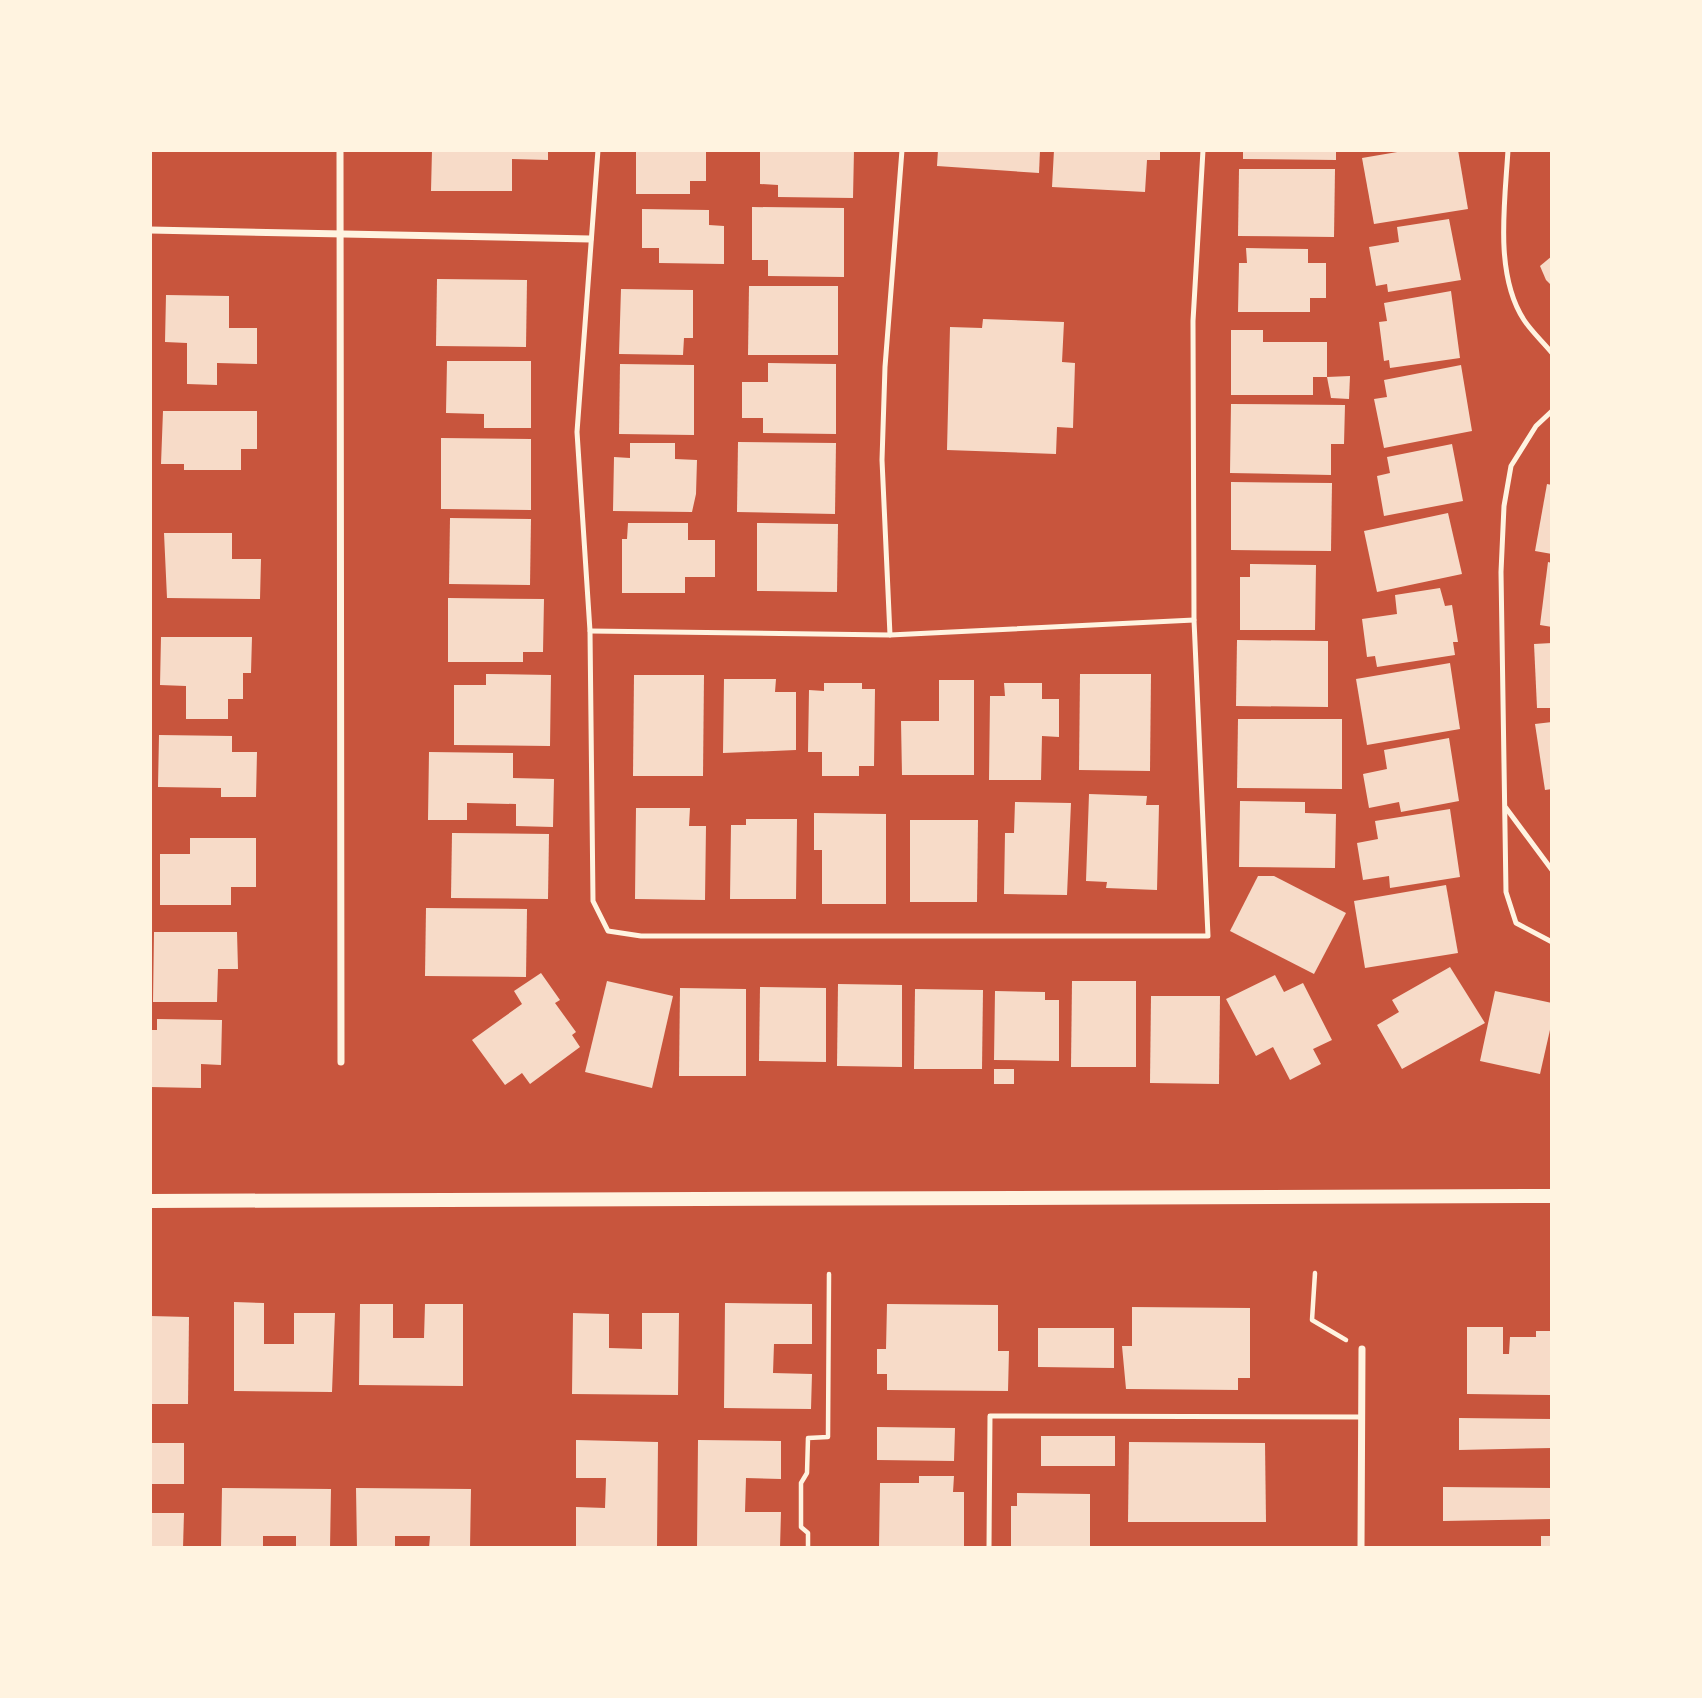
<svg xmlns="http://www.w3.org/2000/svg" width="1702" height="1698" font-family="Ubuntu,sans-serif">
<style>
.building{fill:#f7dbc8}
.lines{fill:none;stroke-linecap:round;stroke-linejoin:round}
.path{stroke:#fff3e0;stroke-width:4.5}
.service{stroke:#fff3e0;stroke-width:5}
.minor{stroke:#fff3e0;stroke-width:7}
.secondary{stroke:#fff3e0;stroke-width:14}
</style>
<rect width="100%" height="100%" fill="#c8553d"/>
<!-- building -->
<g class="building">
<polygon points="432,150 548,150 548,160 512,159 512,191 431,191"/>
<polygon points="636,150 706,150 706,181 690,181 690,194 636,194"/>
<polygon points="760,150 854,150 853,198 778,197 778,185 760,184"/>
<polygon points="938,150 1040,150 1039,173 937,166"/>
<polygon points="1054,150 1160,150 1160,160 1147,160 1145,192 1052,187"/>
<polygon points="1243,150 1336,150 1336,160 1243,159"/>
<polygon points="1409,150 1458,150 1468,209 1374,224 1362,158"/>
<polygon points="1239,169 1335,169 1334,237 1238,236"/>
<polygon points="752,207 844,208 844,277 768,276 768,260 752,260"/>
<polygon points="642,209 709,210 709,225 724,226 724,264 659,263 659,248 642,248"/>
<polygon points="1449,219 1461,280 1388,292 1387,284 1376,286 1369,247 1399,242 1397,227"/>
<polygon points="1246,248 1308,249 1308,263 1326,263 1326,298 1310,298 1310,312 1238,312 1239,263 1247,263"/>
<polygon points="1552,256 1552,286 1546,280 1540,266"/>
<polygon points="437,279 527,280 526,347 436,346"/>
<polygon points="749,286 838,286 838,355 748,355"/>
<polygon points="621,289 693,290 693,338 684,338 683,355 619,354"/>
<polygon points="1451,291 1460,358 1390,368 1389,360 1384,361 1379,322 1387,321 1384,303"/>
<polygon points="166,295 229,296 229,328 257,328 257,364 217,363 217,385 187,384 187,343 165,342"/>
<polygon points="983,319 1064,322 1062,362 1075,363 1073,428 1057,427 1056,454 947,450 950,327 982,328"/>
<polygon points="1231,330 1263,330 1263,342 1327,342 1327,377 1313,377 1313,395 1231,395"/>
<polygon points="447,361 531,361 531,428 484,428 484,414 446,413"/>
<polygon points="768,363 836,364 836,434 763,433 763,418 742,418 742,382 768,382"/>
<polygon points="620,364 694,365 694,435 619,434"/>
<polygon points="1461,365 1472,431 1384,448 1374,399 1387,397 1384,380"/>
<polygon points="1350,376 1349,399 1331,398 1327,377"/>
<polygon points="1231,404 1345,405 1344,444 1331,444 1331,475 1230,473"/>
<polygon points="163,411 257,411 257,449 241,449 241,470 184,470 184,464 161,464"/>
<polygon points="441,438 531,439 531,510 441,509"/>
<polygon points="738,442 836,443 835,514 737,512"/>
<polygon points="630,443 675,443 675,459 697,460 696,494 692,512 613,511 614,457 630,458"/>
<polygon points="1452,444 1463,501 1384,516 1377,476 1390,473 1387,457"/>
<polygon points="1231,482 1332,483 1331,551 1231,550"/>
<polygon points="1547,484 1552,485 1552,554 1535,551"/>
<polygon points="1448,513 1462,574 1377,592 1364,531"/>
<polygon points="450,518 531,519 530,585 449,584"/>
<polygon points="628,523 688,523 688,540 715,540 715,577 685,577 685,593 622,593 622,539 627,539"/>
<polygon points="757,523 838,524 837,592 757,591"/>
<polygon points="164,533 232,533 232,559 261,559 260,599 167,598"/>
<polygon points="1548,562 1552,563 1552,627 1540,625"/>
<polygon points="1250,564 1316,565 1315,630 1240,630 1240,577 1250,577"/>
<polygon points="1440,588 1445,606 1452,605 1458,642 1453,642 1455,655 1377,667 1375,656 1367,657 1362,619 1397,614 1395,595"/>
<polygon points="448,598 544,599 543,652 523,652 523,662 448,662"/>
<polygon points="161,637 252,637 251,673 243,673 243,699 228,699 228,719 186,719 186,686 160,685"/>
<polygon points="1237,640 1328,641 1328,707 1236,706"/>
<polygon points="1552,643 1552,708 1537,708 1534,644"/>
<polygon points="1450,663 1460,729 1367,745 1356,679"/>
<polygon points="486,674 551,675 550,746 454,745 454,685 486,685"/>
<polygon points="1080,674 1151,674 1150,771 1079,770"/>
<polygon points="634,675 704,675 703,776 633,776"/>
<polygon points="724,679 776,679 775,692 796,692 796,750 723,753"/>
<polygon points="939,680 974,680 974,775 902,775 901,721 939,721"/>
<polygon points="824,683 862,683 862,689 875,689 874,766 859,766 859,776 822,776 822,752 808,752 809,690 824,691"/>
<polygon points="1004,683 1042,683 1042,699 1059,699 1059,737 1042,736 1041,780 989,780 990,696 1005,696"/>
<polygon points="1238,719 1342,719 1342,789 1237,788"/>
<polygon points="1552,722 1552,789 1545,790 1535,724"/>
<polygon points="159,735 232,736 232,752 257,752 256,797 221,797 221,788 158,787"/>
<polygon points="1449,738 1459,801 1401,812 1399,802 1369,808 1363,774 1387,769 1384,750"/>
<polygon points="429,752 513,753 513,778 554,779 553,827 516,826 516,804 467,803 467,820 428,820"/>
<polygon points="1089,794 1147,796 1146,805 1159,805 1157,890 1106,888 1107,882 1086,881"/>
<polygon points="1240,801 1305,802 1305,813 1336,814 1335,868 1239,867"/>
<polygon points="1015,802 1071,803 1067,895 1004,894 1005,833 1014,833"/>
<polygon points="636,808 690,808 689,826 706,826 705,900 635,899"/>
<polygon points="1450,809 1460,877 1390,888 1389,876 1363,880 1357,843 1378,839 1375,821"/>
<polygon points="814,813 886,814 886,904 822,904 822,850 814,850"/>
<polygon points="746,819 797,819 796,899 730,899 731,825 746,825"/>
<polygon points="910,820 978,820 977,902 910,902"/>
<polygon points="452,833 549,834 548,899 451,898"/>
<polygon points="190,838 256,838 256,887 231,887 231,905 160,905 160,854 190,854"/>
<polygon points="1258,876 1274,876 1346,913 1314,974 1230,931"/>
<polygon points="1446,885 1458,953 1365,968 1354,901"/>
<polygon points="426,908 527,909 526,977 425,976"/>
<polygon points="154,932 237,932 238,969 218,969 217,1002 153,1002"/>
<polygon points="1450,967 1485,1023 1402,1069 1377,1025 1399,1012 1392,1000"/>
<polygon points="541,973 560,1000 555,1003 576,1032 572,1035 580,1047 530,1084 522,1073 505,1085 472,1040 522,1004 514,991"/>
<polygon points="1275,975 1284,992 1303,983 1332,1040 1313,1049 1321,1064 1290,1080 1273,1047 1256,1056 1226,999"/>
<polygon points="607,981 673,996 652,1088 585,1072"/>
<polygon points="1072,981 1136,981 1136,1067 1071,1067"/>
<polygon points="838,984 902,985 902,1067 837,1066"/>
<polygon points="760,987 826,988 826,1062 759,1061"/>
<polygon points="680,988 746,989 746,1076 679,1076"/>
<polygon points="915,989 983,990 982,1069 914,1069"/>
<polygon points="995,991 1045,992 1045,1000 1059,1000 1059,1061 994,1060"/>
<polygon points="1495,991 1552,1003 1552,1021 1540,1074 1480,1061"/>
<polygon points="1151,996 1220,996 1219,1084 1150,1083"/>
<polygon points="157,1019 222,1020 221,1065 201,1064 201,1088 150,1087 150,1030 157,1030"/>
<rect x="994" y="1069" width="20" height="15"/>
<polygon points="234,1302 264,1303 264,1344 294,1344 294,1313 335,1313 332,1392 234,1391"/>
<polygon points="725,1303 812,1304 812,1344 774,1344 773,1373 812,1374 811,1409 724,1408"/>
<polygon points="360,1304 393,1304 393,1338 424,1338 425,1304 463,1304 463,1386 359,1385"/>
<polygon points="887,1304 998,1305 998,1351 1009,1351 1008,1391 887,1390 887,1374 877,1374 877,1349 886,1349"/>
<polygon points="1132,1307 1250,1308 1250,1378 1238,1378 1238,1390 1126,1389 1122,1346 1132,1346"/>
<polygon points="573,1313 609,1314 609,1348 642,1349 642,1313 679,1313 678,1395 572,1394"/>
<polygon points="150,1316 189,1317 188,1404 150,1404"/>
<polygon points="1467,1327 1503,1327 1503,1354 1509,1354 1510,1337 1536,1337 1536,1331 1552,1331 1552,1395 1467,1394"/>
<polygon points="1038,1328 1114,1328 1114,1368 1038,1367"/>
<polygon points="1459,1418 1552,1419 1552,1448 1459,1450"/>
<polygon points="877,1427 955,1428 954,1461 877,1460"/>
<rect x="1041" y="1436" width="74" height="30"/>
<polygon points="576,1440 658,1442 657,1548 576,1548 576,1507 605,1508 606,1478 576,1478"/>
<polygon points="698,1440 781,1441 781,1479 746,1478 745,1512 781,1512 780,1548 697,1548"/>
<polygon points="1129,1442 1265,1443 1266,1522 1128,1522"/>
<rect x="150" y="1443" width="34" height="41"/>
<polygon points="919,1476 954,1476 953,1492 964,1492 964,1548 879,1548 880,1483 919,1483"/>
<polygon points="1443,1487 1552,1488 1552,1519 1443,1521"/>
<polygon points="222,1488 331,1489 330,1548 296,1548 296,1536 263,1536 263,1548 221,1548"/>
<polygon points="356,1488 471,1489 470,1548 429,1548 430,1536 395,1536 395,1548 357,1548"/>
<polygon points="1017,1493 1090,1494 1090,1548 1011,1548 1011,1506 1017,1506"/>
<polygon points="150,1513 184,1513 183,1548 150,1548"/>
<rect x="1541" y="1536" width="11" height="12"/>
</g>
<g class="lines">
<!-- path -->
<g class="path">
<polyline points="1315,1273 1312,1320 1346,1340"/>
<polyline points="808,1548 808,1533 801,1527 801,1483 807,1473 808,1438 828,1437 829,1274"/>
</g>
<!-- service -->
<g class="service">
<polyline points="598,150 577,432 590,631 593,901 608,931 641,936 1208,936 1194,620 1193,321 1203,150"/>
<path d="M 1508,150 C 1505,202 1494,274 1524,320 C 1532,332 1543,342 1552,353"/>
<polyline points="1552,411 1536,426 1511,466 1504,506 1501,572 1506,892 1516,923 1552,942"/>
<polyline points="590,631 890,635 1194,620"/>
<polyline points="890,635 882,460 885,367 902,150"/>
<polyline points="1506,808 1552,870"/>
<polyline points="989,1548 990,1416 1362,1417"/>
</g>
<!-- minor -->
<g class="minor">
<polyline points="340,150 341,1062"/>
<polyline points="150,230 590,239"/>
<polyline points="1361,1548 1362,1349"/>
</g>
<!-- secondary -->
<polyline class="secondary" points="150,1201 1552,1196"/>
</g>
<!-- border -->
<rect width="1702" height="1698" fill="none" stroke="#fff3e0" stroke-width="304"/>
</svg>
